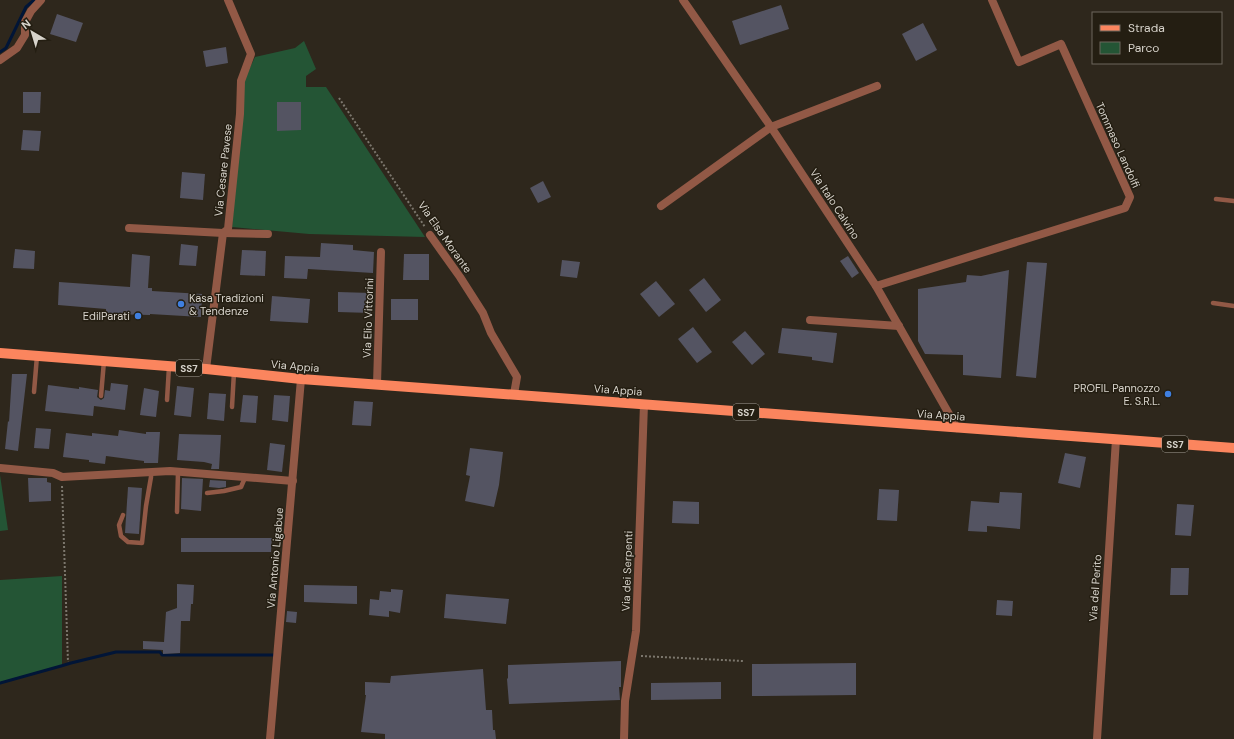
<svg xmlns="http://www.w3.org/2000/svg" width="1234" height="739" font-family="'DM Sans',sans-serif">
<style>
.green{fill:#245535}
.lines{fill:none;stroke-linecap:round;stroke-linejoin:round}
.stream{stroke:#011537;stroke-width:3}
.building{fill:#545462}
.path{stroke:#7c776d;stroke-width:2;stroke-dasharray:2 2;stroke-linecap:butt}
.service{stroke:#925946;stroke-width:4.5}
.minor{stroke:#925946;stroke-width:8}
.primary{stroke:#fb855e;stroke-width:10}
.shop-dot{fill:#3f7fe0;stroke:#241e12;stroke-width:1.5}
.labels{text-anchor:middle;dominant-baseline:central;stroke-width:3;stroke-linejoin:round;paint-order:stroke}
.shield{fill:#241e12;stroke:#a19d94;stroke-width:1}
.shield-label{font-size:10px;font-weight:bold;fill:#d7d3cb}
.street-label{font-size:11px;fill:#d7d3cb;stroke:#241e12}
.poi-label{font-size:11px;fill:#d7d3cb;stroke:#241e12;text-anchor:end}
</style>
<rect width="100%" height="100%" fill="#2e271c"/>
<!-- green -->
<g class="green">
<polygon points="304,41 316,69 306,76 306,87 326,87 425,237 309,234 232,227 244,80 255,57 295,48"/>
<polygon points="0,475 8,530 0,531"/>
<polygon points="62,576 62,665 0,683 0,580"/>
</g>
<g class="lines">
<!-- stream -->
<g class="stream">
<polyline points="0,52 6,48 26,7 34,0"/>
<polyline points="0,683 61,666 71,663 116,652 160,652 162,655 274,655"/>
</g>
</g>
<!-- building -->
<g class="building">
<polygon points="781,5 789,29 740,45 732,21"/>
<polygon points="57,14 83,23 76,42 50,34"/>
<polygon points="923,23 937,50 916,61 902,34"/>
<polygon points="226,47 228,63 206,67 203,51"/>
<polygon points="23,92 41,92 40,113 23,113"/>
<polygon points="277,102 301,102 301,130 277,131"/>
<polygon points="23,130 41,131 39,151 21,150"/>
<polygon points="182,172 205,174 203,200 180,198"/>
<polygon points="543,181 551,197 538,203 530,188"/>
<polygon points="321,243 353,245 353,250 374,252 373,273 308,269 307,279 284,278 285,256 320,257"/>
<polygon points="181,244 198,246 196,266 179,265"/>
<polygon points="15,249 35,251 34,269 13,268"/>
<polygon points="242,250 266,251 265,276 240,275"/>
<polygon points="132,254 150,256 148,288 152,288 152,291 202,294 201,317 150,314 150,315 106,314 106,309 58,305 59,282 130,287"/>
<polygon points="404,254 429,254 429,280 403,280"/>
<polygon points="848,256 859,273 852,278 840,261"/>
<polygon points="562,260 580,262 577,278 560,276"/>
<polygon points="1027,262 1047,263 1036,378 1016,376"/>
<polygon points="1009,270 1001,378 963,375 963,355 925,354 918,341 918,289 966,282 967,275 981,276"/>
<polygon points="704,278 721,300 706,312 689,290"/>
<polygon points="656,281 675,304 659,317 640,294"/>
<polygon points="338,292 371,293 371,313 338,312"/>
<polygon points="272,296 310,299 308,323 270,321"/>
<rect x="391" y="299" width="27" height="21"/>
<polygon points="693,327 712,352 697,363 678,339"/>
<polygon points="782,328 837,333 833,363 812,360 812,357 778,353"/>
<polygon points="745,331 765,354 752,365 732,342"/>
<polygon points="12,374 27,374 18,451 5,449 8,421 9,422"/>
<polygon points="111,383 128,385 125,410 94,406 93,416 45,411 48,385 79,389 79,387 98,390 97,397 101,400 104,398 105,390 110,391"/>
<polygon points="177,386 194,388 191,417 174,415"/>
<polygon points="144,388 159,391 156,417 140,415"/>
<polygon points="209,393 226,394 224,421 207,419"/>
<polygon points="243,395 258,396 256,423 240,422"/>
<polygon points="274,395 290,396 288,422 272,420"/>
<polygon points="354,401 373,402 371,426 352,425"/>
<polygon points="36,428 51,429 49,449 34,448"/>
<polygon points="119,430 146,434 146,432 160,432 158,463 144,463 144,461 106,456 105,464 89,462 89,460 63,457 66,433 92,436 92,433 118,436"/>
<polygon points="179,434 221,435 219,469 211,469 212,464 204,462 177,460"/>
<polygon points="270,443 285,445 282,472 267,470"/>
<polygon points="470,448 503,452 499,485 494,507 465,501 470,476 466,475"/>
<polygon points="1065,453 1086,457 1080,488 1058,483"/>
<polygon points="28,478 47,478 47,482 51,483 51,501 29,502"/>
<polygon points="182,478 203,479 201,511 181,509"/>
<polygon points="210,480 226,481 226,487 219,488 209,487"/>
<polygon points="128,487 142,488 139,534 125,533"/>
<polygon points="879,489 899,490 897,521 877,520"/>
<polygon points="1000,492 1022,493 1020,529 987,526 987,532 968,531 971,501 999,503"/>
<polygon points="673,501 699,502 699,524 672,523"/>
<polygon points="1177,504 1194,505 1191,536 1175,535"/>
<polygon points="181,538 272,538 271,552 181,552"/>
<polygon points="1171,568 1189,568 1188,595 1170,595"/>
<polygon points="177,584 194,585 193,604 191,604 190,621 181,621 180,653 163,654 163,650 143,649 143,641 164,642 166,612 177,608"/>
<polygon points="304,585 357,586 357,604 304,602"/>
<polygon points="391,589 403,590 400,613 389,611 389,617 369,615 370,599 379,600 380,591 391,592"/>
<polygon points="446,594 509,599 506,624 444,618"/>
<polygon points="997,600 1013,601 1012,616 996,615"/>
<polygon points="287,611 297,612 296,623 286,622"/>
<polygon points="621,661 621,687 619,687 620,700 509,704 507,679 508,678 508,665"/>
<polygon points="856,663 856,695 752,696 752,664"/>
<polygon points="483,669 486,710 492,710 493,730 495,730 496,739 385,739 385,734 361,732 366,695 365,695 365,682 390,683 391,676"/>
<polygon points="721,682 721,699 651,700 651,683"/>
</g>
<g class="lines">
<!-- path -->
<g class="path">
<polyline points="339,98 425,227"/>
<polyline points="62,486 68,662"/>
<polyline points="641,656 743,661"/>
</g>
<!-- service -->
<g class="service">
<polyline points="1216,199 1234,201"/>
<polyline points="1213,303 1234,306"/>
<polyline points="34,392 37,356"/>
<polyline points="101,396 104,361"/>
<polyline points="167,400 169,367"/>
<polyline points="232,407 234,372"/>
<polyline points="207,493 224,491 241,487 244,480 244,477"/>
<polyline points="177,512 178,472"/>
<polyline points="123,515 119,525 121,536 128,542 142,543 146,506 151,477 151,472"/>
</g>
<!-- minor -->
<g class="minor">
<polyline points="683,0 771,127 876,286 957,428"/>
<polyline points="0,60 17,48 25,35 25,22 31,11 41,0"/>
<polyline points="661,206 771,127 877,86"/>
<polyline points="129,228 223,233 268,234"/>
<polyline points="430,235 460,277 483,313 491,333 517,377 514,394"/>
<polyline points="876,286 1125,208 1130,197 1061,44 1019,62 992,0"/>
<polyline points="810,320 899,326"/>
<polyline points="206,369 223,233 228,229 240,114 241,81 251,54 228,0"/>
<polyline points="377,384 381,252"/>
<polyline points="0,468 53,473 62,477 170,471 293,481"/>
<polyline points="270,739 301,379"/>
<polyline points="624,739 625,701 636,631 644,404"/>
<polyline points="1097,739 1116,439"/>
</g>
<!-- primary -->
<polyline class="primary" points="0,353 206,369 301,379 1234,448"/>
</g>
<!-- markers -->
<g class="shop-dot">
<circle cx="181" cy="304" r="4"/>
<circle cx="138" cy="316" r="4"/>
<circle cx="1168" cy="394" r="4"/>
</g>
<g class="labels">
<!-- shield labels -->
<g class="shield">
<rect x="176" y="360" width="26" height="16" rx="3"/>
<rect x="733" y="404" width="26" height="16" rx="3"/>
<rect x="1162" y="436" width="26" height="16" rx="3"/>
</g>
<g class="shield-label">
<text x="189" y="368">SS7</text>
<text x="746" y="412">SS7</text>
<text x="1175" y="444">SS7</text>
</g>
<!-- street labels -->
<g class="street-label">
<text transform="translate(1118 145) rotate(66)">Tommaso Landolfi</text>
<text transform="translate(223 170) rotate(-84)">Via Cesare Pavese</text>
<text transform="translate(835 204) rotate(57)">Via Italo Calvino</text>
<text transform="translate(445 237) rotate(55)">Via Elsa Morante</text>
<text transform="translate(368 318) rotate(-88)">Via Elio Vittorini</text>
<text transform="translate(295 366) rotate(5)">Via Appia</text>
<text transform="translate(618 390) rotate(4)">Via Appia</text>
<text transform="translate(941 415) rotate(4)">Via Appia</text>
<text transform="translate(275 558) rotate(-85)">Via Antonio Ligabue</text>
<text transform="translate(627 571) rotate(-88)">Via dei Serpenti</text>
<text transform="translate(1095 588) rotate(-86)">Via del Perito</text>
</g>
<!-- poi labels -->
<g class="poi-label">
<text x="189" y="298" text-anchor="start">Kasa Tradizioni<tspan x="189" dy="13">&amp; Tendenze</tspan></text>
<text x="130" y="316">EdilParati</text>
<text x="1160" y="388">PROFIL Pannozzo<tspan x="1160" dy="13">E. S.R.L.</tspan></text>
</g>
</g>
<!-- legend -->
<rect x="1092" y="12" width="130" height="52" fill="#241e12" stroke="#6c665c"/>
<rect x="1100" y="25" width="20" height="6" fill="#fb855e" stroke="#6c665c"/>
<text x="1128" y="32" font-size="12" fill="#d7d3cb">Strada</text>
<rect x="1100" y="42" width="20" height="12" fill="#245535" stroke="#6c665c"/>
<text x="1128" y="52" font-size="12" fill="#d7d3cb">Parco</text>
<!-- north arrow -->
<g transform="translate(32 32) rotate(322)" stroke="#241e12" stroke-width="3" paint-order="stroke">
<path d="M0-3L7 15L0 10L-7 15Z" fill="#d7d3cb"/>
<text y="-6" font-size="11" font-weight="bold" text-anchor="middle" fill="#d7d3cb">N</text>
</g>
</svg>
